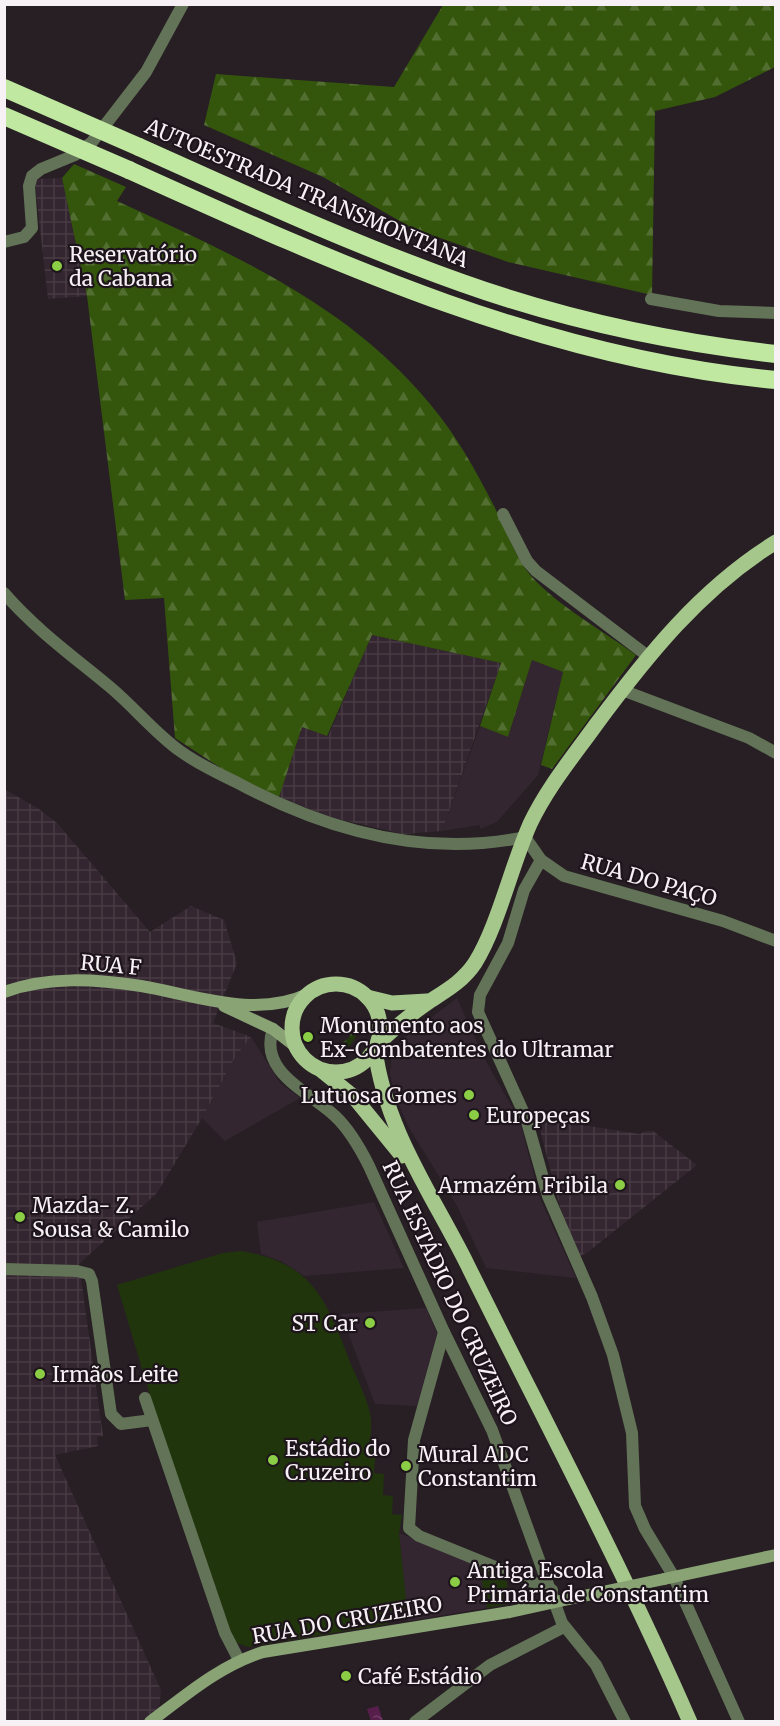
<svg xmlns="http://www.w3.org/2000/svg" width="780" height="1726" font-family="Merriweather,serif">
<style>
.built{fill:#342630}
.industrial{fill:url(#industrial-grid)}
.green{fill:#21350d}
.forest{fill:url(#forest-firs)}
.garden{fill:url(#garden-dots)}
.water{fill:url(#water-ripples)}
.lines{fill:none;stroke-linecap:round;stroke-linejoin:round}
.street{stroke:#637357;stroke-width:12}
.secondary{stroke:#89a375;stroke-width:12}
.primary{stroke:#a6c78b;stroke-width:15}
.highway{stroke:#c0e8a0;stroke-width:18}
.secondary-bridge{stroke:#89a375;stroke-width:12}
.highway-bridge{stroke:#c0e8a0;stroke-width:18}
.poi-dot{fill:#8bce46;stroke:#1d151b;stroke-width:2}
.labels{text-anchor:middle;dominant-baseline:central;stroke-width:4.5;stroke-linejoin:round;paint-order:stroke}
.street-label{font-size:21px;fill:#f7f1f5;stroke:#1d151b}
.poi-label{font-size:21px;fill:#f7f1f5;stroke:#1d151b;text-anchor:start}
</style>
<defs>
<pattern id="industrial-grid" width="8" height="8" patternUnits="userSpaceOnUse" patternTransform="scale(1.5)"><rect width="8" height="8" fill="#342630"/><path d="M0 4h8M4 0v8" fill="none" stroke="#483b44"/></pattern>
<pattern id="forest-firs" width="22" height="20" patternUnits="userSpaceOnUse" patternTransform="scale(1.5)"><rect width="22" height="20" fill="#34550c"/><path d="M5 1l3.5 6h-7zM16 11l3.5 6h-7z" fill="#526e30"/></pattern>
<pattern id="garden-dots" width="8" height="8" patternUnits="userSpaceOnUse" patternTransform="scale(1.5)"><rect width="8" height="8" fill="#21350d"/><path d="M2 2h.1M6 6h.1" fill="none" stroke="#374925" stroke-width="1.8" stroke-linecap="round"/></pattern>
<pattern id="water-ripples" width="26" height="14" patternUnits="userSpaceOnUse" patternTransform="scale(1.5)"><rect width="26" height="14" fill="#581e4b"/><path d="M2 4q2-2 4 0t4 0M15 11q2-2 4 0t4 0" fill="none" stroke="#713f66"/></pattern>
</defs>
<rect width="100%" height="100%" fill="#271f24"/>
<!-- built -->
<g class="built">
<polygon points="532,660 563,672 538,775 497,822 480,829 480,825 442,831 480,726 508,737"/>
<polygon points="457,998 483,1056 520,1121 539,1196 576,1278 486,1268 456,1204 408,1126 394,1094 390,1073 391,1061 400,1041"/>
<polygon points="251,1037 280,1083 300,1098 225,1141 202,1118 236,1056"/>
<polygon points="374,1202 404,1268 304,1276 281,1261 261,1254 257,1222"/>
<polygon points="426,1308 437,1333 417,1406 375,1404 341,1314"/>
<polygon points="399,1533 506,1576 510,1604 408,1621"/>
</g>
<!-- industrial -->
<g class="industrial">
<polygon points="62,178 87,296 48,299 35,184 37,179"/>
<polygon points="372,635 501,663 442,831 403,834 330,817 279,797 302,727 328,736"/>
<polygon points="4,789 39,809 57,823 150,932 191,906 224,920 237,963 213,1023 251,1037 236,1056 202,1118 157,1193 79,1264 103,1436 97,1437 98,1446 55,1455 161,1690 158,1721 5,1721"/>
<polygon points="537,1118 640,1134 645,1131 653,1131 697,1165 588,1252 578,1257 561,1211"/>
</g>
<!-- green -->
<g class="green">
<path d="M 241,1251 C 313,1262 327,1301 350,1362 C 357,1379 369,1401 371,1419 C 372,1428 370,1438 370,1447 L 376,1447 L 374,1473 L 384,1474 L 383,1495 L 393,1496 L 392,1514 L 402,1515 L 399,1533 L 407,1608 L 386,1611 L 388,1624 L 248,1647 L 234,1642 L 155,1412 L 117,1285 L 223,1253 Z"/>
<polygon points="479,1566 506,1576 510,1604 487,1608"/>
</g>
<!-- forest -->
<g class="forest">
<polygon points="443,5 775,5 775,67 715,97 655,111 652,295 508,262 412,228 323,177 204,125 216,74 394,87"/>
<path d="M 74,164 L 126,187 L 117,201 C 232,254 348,304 430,404 C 457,436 476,471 495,508 C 506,530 515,557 531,576 C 558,606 603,631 636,655 L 552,769 L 541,765 L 563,672 L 532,660 L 508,737 L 480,726 L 501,663 L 372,635 L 327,736 L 302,727 L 279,797 L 230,774 L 175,738 L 164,598 L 125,600 L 87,296 L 62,178 Z"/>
</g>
<!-- garden -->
<path class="garden" d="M 353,1023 L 357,1024 L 360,1028 C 355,1039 349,1051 336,1053 L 334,1048 L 349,1038 Z"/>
<!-- water -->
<polygon class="water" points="378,1706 383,1721 371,1721 367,1709"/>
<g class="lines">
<!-- street -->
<g class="street">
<polyline points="4,242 24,237 32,228 29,186 32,176 41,169 75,155 92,142 146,72 183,4"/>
<polyline points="651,299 719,311 776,313"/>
<polyline points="503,514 527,561 536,571 649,657"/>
<path d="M 4,593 C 35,629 74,657 110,687 C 134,707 155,733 180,751 C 198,764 217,773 236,782 C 325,830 424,858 525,837 L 541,860 L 564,876 L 723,921 L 776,941"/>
<polyline points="622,690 749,738 776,753"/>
<polyline points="541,860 524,890 508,943 480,995 478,1012 526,1118 548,1196 592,1297 613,1355 632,1433 635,1506 645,1529 674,1577 739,1722"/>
<path d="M 273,1029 C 258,1072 309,1092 335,1116 C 350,1130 360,1148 369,1166 L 444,1332 L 492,1430 L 562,1623 L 596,1665 L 625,1722"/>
<polyline points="4,1269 77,1271 89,1274 92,1281 111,1414 121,1424 152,1420"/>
<polyline points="444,1332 414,1440 409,1528 419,1536 552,1590"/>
<polyline points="145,1398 225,1633 239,1660"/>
<polyline points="415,1722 490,1665 564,1627"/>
</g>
<!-- secondary -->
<g class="secondary">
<path d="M 4,992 C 48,976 95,979 141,986 C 195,995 255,1019 308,994"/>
<polyline points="224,1006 273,1029 295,1046"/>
<polyline points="664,1579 776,1555"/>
<path d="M 150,1722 C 186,1695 219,1666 263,1652 L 510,1612 L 569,1599"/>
</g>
<!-- primary -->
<g class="primary">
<circle cx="336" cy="1028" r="44"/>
<polyline points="367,997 392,1003 427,1001"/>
<path d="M 378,1044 C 394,1028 411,1014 430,1001 C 447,990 463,981 475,963 C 498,926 511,867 530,824 C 547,788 572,758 595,726 C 647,656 701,588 776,542"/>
<path d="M 375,1049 C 385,1129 432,1194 467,1264 C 542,1416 622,1566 690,1722"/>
<polyline points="322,1071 353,1096 402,1156"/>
</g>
<!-- highway -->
<g class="highway">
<path d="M 139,147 C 246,195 352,244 462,283 C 563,319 669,342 776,354"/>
<path d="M 129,170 C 337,264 546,359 776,380"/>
</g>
<!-- secondary-bridge -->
<polyline class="secondary-bridge" points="569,1599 664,1579"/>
<!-- highway-bridge -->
<g class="highway-bridge">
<polyline points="4,88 139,147"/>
<polyline points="4,116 129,170"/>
</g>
</g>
<!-- markers -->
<g class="poi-dot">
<circle cx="57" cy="266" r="6"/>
<circle cx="308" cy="1037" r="6"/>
<circle cx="469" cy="1095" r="6"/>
<circle cx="474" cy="1115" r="6"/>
<circle cx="620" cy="1185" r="6"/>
<circle cx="20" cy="1217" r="6"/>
<circle cx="370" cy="1323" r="6"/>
<circle cx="40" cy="1374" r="6"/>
<circle cx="273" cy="1460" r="6"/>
<circle cx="406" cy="1466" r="6"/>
<circle cx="455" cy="1582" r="6"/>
<circle cx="346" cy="1676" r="6"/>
</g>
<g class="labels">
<!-- street labels -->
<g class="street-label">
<text transform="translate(307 193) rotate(23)">AUTOESTRADA TRANSMONTANA</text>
<text transform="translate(649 880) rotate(16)">RUA DO PAÇO</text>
<text transform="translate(111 965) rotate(5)">RUA F</text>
<text transform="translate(450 1293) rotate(65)">RUA ESTÁDIO DO CRUZEIRO</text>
<text transform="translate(347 1620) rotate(-10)">RUA DO CRUZEIRO</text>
</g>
<!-- poi labels -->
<g class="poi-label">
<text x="69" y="254">Reservatório<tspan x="69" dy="24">da Cabana</tspan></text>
<text x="320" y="1025">Monumento aos<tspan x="320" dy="24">Ex-Combatentes do Ultramar</tspan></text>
<text x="457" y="1095" text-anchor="end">Lutuosa Gomes</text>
<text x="486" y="1115">Europeças</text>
<text x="608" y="1185" text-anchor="end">Armazém Fribila</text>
<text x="32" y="1205">Mazda- Z.<tspan x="32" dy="24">Sousa &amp; Camilo</tspan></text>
<text x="358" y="1323" text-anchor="end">ST Car</text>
<text x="52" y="1374">Irmãos Leite</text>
<text x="285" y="1448">Estádio do<tspan x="285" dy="24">Cruzeiro</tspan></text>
<text x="418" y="1454">Mural ADC<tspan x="418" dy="24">Constantim</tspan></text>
<text x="467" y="1570">Antiga Escola<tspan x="467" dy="24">Primária de Constantim</tspan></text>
<text x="358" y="1676">Café Estádio</text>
</g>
</g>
<!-- border -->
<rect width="780" height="1726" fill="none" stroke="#f7f1f5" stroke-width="12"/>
</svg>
